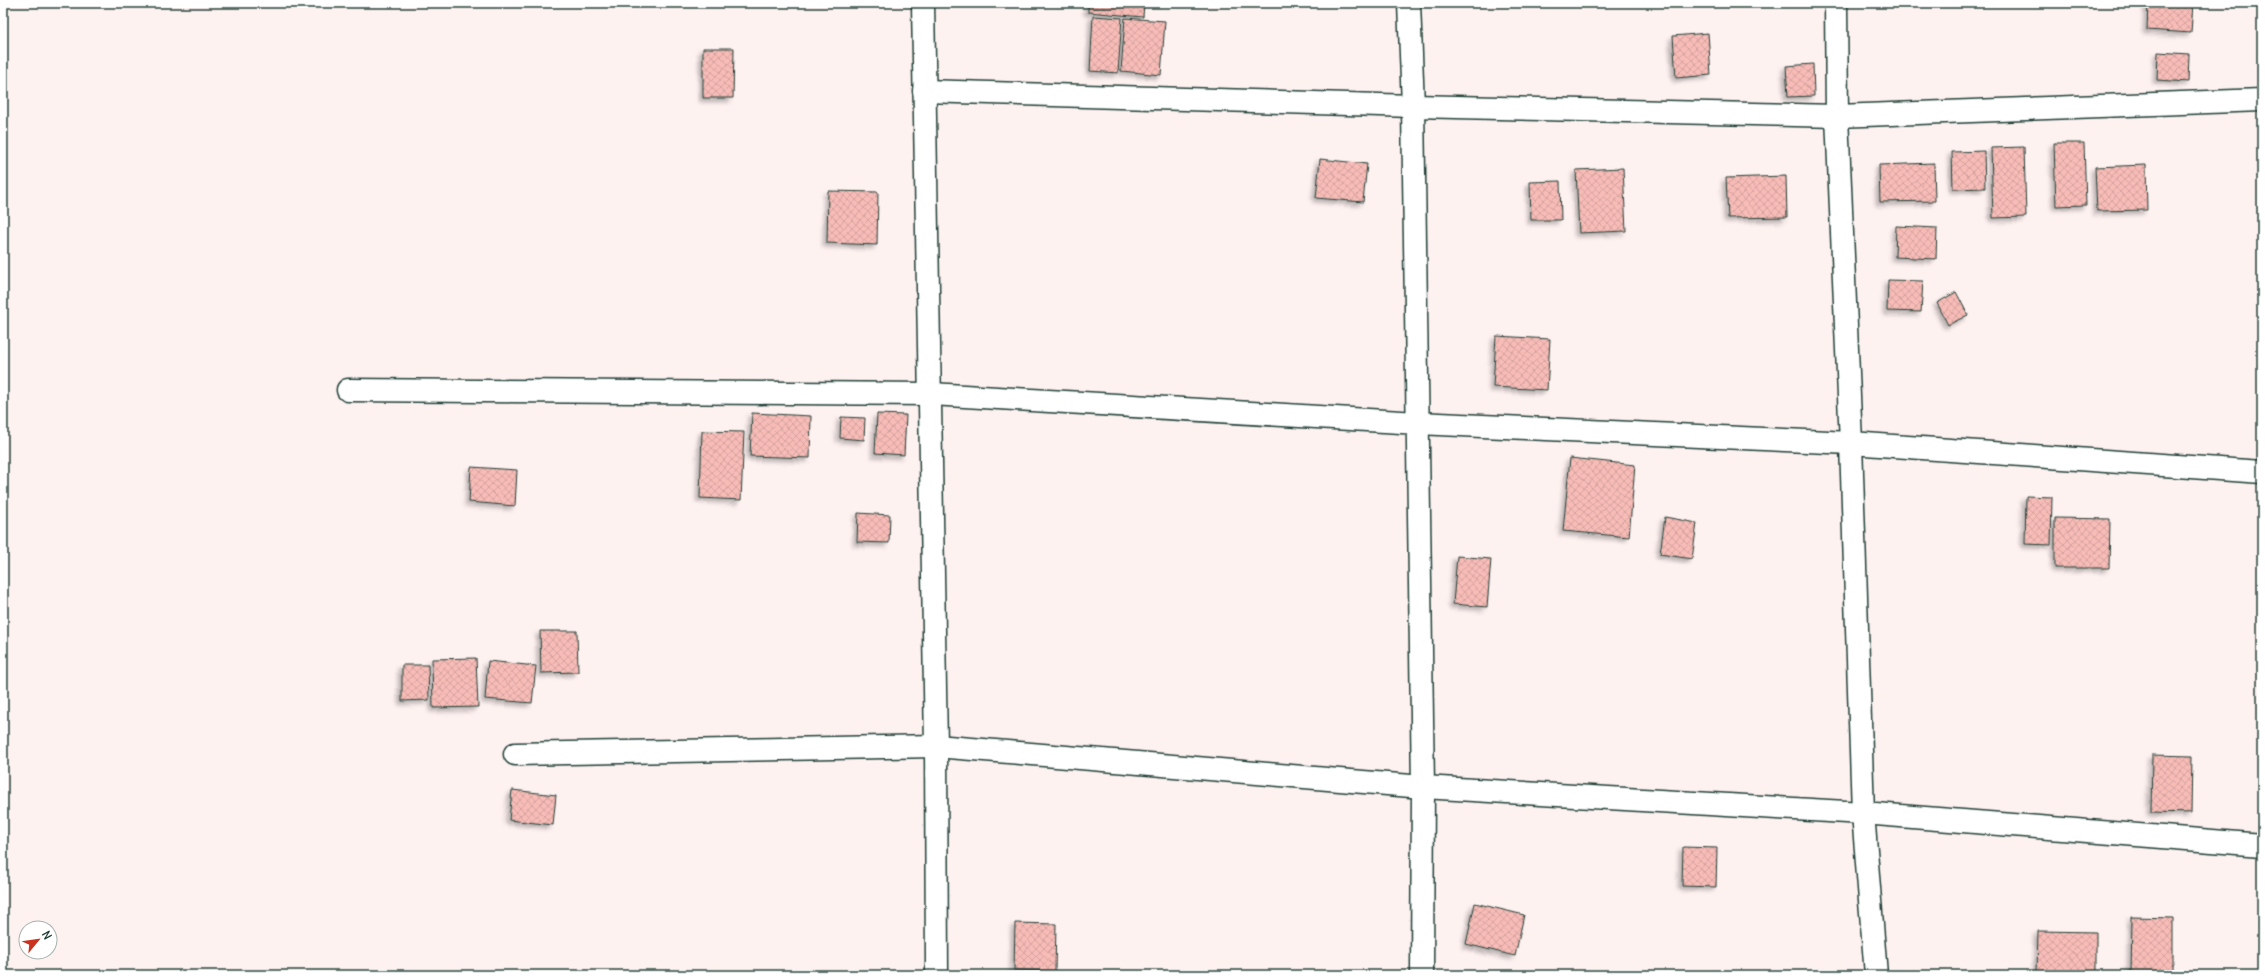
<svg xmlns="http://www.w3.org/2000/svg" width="2265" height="978" font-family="Delius,sans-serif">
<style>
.building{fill:url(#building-cross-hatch);stroke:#1f3d34;filter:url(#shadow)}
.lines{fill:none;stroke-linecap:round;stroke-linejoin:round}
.street-casing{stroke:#1f3d34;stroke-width:25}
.street{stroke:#fff;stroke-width:22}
</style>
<defs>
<pattern id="building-cross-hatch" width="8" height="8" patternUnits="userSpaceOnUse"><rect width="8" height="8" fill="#f8bcb7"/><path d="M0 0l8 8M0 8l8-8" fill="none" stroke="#d4a29e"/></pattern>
<filter id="shadow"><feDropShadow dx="-3.5" dy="3.5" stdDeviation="2" flood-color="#0004"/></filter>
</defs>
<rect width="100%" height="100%" fill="#fef2f1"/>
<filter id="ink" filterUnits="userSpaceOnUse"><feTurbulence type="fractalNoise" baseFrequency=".025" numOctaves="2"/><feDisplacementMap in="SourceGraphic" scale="8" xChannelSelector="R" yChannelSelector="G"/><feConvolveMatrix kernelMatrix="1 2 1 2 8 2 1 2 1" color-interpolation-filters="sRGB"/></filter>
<g filter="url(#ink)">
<!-- building -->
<g class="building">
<polygon points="1088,3 1144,3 1143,17 1088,12"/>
<polygon points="2148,3 2193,3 2191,33 2147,30"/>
<polygon points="1093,16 1122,18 1118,73 1090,71"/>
<polygon points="1125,18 1165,21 1161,75 1121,71"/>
<polygon points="1708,33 1711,75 1676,78 1673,36"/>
<polygon points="703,48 734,48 733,98 703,98"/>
<polygon points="2158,52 2189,54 2188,82 2157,80"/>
<polygon points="1813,64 1814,96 1788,97 1786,66"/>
<polygon points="2054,143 2084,143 2086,205 2056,206"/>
<polygon points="2024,147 2026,217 1993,218 1991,148"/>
<polygon points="1984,151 1985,188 1953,189 1952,152"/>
<polygon points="1320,159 1367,164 1363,202 1316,198"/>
<polygon points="1934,163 1935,201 1880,202 1879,165"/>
<polygon points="2146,165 2147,210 2097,211 2095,167"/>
<polygon points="1623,168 1626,231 1579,233 1576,170"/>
<polygon points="1786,176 1787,217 1728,218 1726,178"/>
<polygon points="1560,181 1561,220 1531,220 1530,182"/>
<polygon points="828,191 878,192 877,245 827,243"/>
<polygon points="1896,226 1937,228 1936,259 1895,257"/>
<polygon points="1888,280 1923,281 1921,312 1887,311"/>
<polygon points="1956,292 1968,315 1948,325 1937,303"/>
<polygon points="1496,336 1550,339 1547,390 1493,387"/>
<polygon points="752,413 811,416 810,458 750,456"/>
<polygon points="877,414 906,415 904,455 875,453"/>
<polygon points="841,417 865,418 864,440 840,438"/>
<polygon points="702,431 744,432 741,500 700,498"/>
<polygon points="1570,458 1635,465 1629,537 1563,531"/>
<polygon points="471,467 517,470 515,506 469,502"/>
<polygon points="2026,496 2052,497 2051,545 2025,544"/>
<polygon points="858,513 890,515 889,543 857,542"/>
<polygon points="1665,517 1697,523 1692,559 1660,554"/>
<polygon points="2055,518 2110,519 2109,568 2055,568"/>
<polygon points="1457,556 1491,559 1487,607 1453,604"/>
<polygon points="540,631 577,631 578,672 541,673"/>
<polygon points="476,658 478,707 433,708 432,659"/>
<polygon points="488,661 536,666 532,703 485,699"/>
<polygon points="402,665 428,665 429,700 402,701"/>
<polygon points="2152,755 2192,756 2191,813 2151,812"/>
<polygon points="512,790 556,795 553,825 509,820"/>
<polygon points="1683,847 1717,848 1716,887 1682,886"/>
<polygon points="1475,903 1524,915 1515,956 1466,944"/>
<polygon points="2132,917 2173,918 2173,975 2131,975"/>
<polygon points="1015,923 1056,924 1055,971 1014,970"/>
<polygon points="2038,931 2096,932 2096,975 2037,975"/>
</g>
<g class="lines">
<!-- street casing -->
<g class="street-casing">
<g id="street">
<polyline points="923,3 936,746 937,975"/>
<polyline points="1409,3 1413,106 1423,787 1422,975"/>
<polyline points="1836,3 1837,116 1851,443 1863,813 1876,975"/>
<polyline points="924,91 1413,106 1837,116 2262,100"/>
<polyline points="348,390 931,394 1418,423 1851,443 2262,472"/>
<polyline points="515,754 936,746 1423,787 1863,813 2262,845"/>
</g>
</g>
<!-- street -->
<use href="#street" class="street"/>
</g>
</g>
<!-- margin -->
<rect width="2265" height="978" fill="none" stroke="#fff" stroke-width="16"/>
<rect x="8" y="8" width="2249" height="962" fill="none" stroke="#1f3d34" stroke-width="1.5" filter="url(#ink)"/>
<!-- north arrow -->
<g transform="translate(38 940) rotate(61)"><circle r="19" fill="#ffffff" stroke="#a5b1ae"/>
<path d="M0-3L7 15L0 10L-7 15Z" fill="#c8321e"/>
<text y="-6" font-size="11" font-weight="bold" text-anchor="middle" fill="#1f3d34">N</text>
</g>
</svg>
